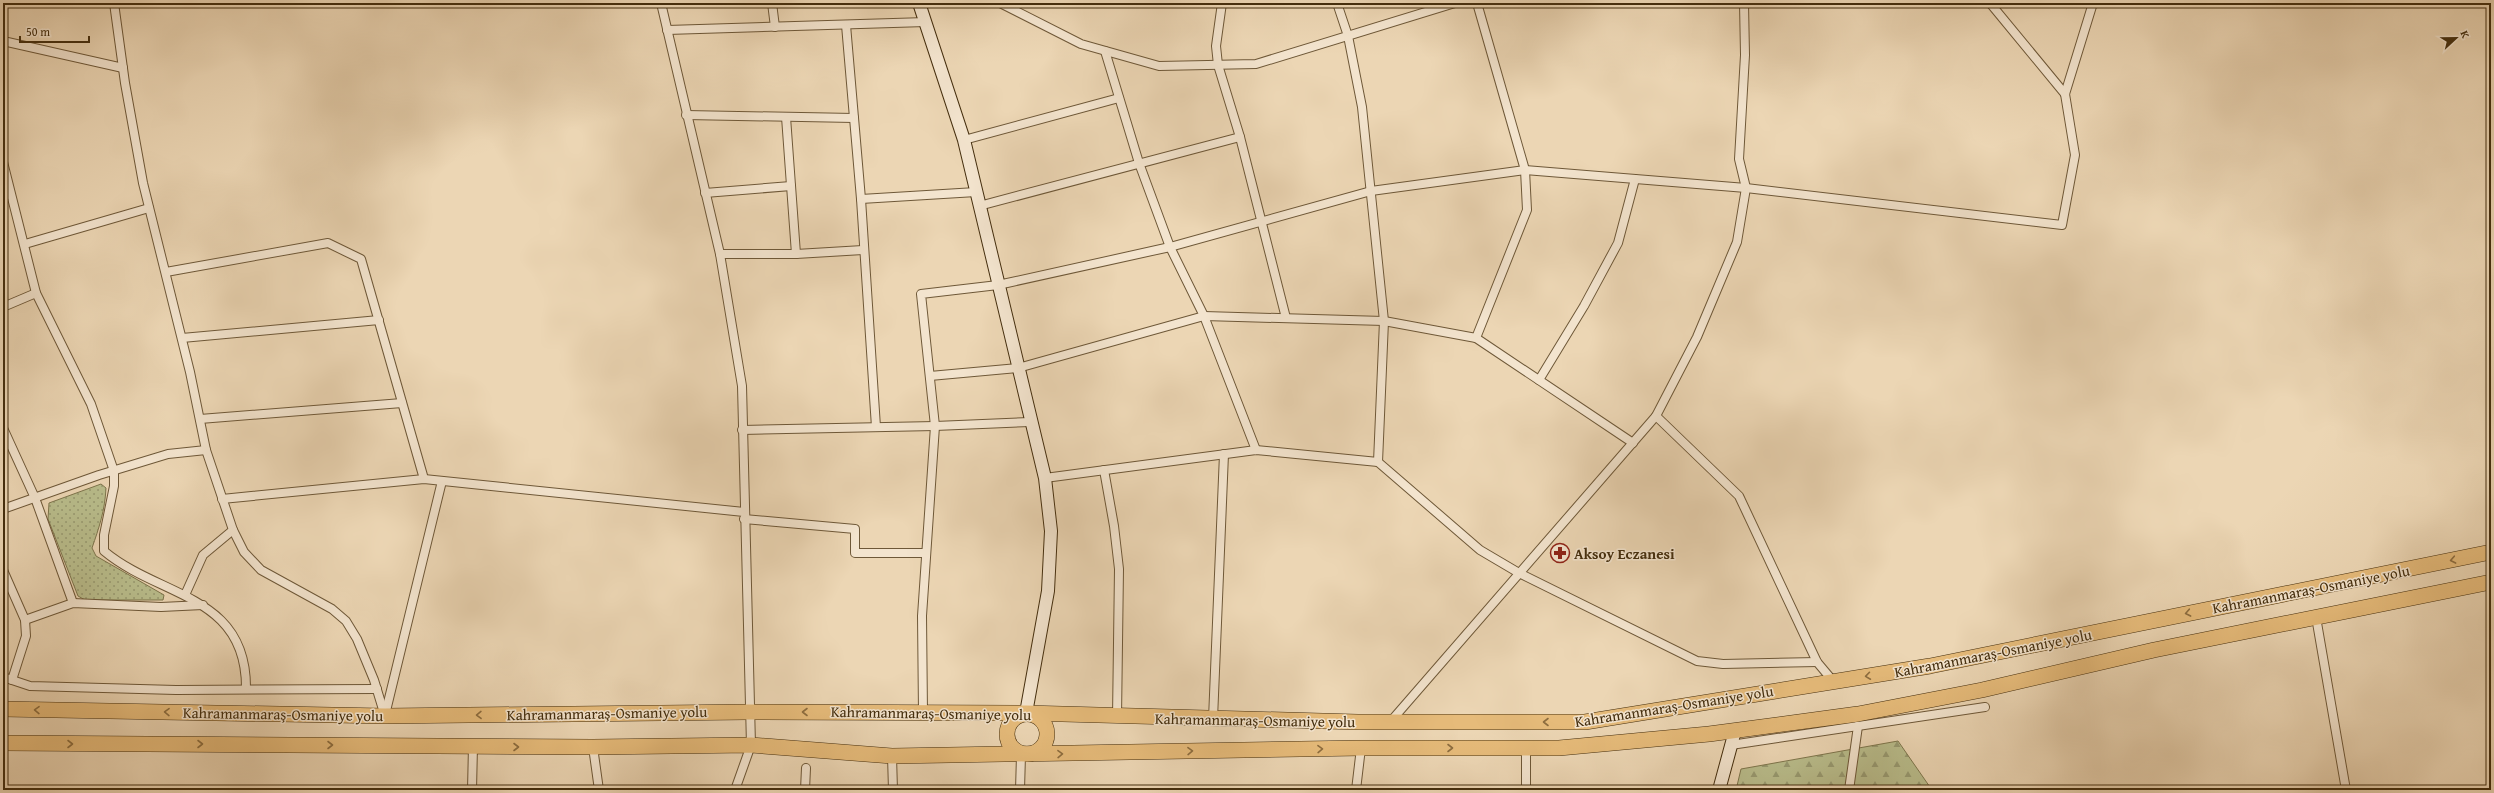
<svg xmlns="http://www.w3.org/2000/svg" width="2494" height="793" font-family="'Gentium Book Plus',serif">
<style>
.grass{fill:url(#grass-dots);stroke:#7e764d}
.forest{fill:url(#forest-firs);stroke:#7e764d}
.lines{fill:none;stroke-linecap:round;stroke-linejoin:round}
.street-casing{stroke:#6e5838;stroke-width:10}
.secondary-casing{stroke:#442e0e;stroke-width:14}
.highway-casing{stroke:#442e0e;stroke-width:16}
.street{stroke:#f3e4ce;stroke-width:8}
.secondary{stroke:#f3e4ce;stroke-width:12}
.highway{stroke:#e6bb7a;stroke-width:15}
.oneway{stroke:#8d6d3f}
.labels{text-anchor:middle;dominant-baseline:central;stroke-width:3;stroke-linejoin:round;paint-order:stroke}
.poi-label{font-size:15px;font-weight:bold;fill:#442e0e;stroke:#f3e4ce;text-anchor:start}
.street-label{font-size:15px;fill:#442e0e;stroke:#f3e4ce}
</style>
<defs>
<pattern id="grass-dots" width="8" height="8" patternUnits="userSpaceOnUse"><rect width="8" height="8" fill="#b9bd8c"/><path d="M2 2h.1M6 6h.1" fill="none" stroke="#989a71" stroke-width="1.8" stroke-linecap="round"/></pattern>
<pattern id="forest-firs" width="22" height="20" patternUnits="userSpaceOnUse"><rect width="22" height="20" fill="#b9bd8c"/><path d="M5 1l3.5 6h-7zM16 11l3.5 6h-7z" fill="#989a71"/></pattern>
</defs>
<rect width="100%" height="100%" fill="#ecd6b4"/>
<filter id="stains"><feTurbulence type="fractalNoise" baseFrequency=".005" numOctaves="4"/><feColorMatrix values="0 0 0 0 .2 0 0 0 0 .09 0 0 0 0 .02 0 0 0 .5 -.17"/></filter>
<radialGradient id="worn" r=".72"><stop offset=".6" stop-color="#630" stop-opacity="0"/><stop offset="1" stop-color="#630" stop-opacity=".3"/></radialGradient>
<!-- grass -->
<path class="grass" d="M 101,484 L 106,488 C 105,510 99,528 92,548 L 96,556 L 164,595 L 163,600 L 85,600 L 78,596 L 48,519 L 49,503 Z"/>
<!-- forest -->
<polygon class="forest" points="1898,741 1932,790 1736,790 1741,769"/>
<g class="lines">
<!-- street casing -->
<g class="street-casing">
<g id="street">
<polyline points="114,3 125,83 143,183 190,372 206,450 233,530 244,552 261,570 332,609 346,621 357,639 374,680 385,716"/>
<polyline points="661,3 720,254 742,386 751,745 735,790"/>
<polyline points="772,3 775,27"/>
<polyline points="1000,3 1081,44 1159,66 1256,64 1455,3"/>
<polyline points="1222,3 1216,46 1218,65 1240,137 1286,318"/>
<polyline points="1337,3 1348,36 1362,107 1384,321 1378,462"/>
<polyline points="1990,3 2065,94"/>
<polyline points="846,25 861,199 876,427"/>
<polyline points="667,30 926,22"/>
<polyline points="3,41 123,68"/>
<polyline points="1105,51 1139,163 1170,247 1204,316 1256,450"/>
<polyline points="686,115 854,118"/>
<polyline points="786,117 796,254"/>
<polyline points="964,140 1119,98"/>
<path d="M 3,162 L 36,293 L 91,404 L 114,471 L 114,486 L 104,535 L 104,551 C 160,598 247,594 246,689"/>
<polyline points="705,193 791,186"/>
<polyline points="861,199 976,192"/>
<polyline points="979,206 1240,137"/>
<polyline points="25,244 149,208"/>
<polyline points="720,254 796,254 863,250"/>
<polyline points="166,272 328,243 361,259 424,479"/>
<polyline points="3,307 36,293"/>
<polyline points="182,338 379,320"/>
<polyline points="1476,338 1527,210 1525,170 1477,3"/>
<polyline points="930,376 1018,368 1204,316 1384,321 1476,338 1633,443"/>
<polyline points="1539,380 1584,306 1618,243 1635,179"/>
<polyline points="1656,416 1739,496 1817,662 1833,681"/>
<polyline points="200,419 402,403"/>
<polyline points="3,428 35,498 73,603"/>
<polyline points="742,430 935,426 1030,422"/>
<polyline points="1104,470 1114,526 1119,569 1117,717"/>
<polyline points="1045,478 1256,450 1378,462 1480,550 1519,573 1697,661 1723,664 1817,662"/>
<polyline points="222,499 424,479 744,512"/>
<polyline points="3,509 99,475 168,454 206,450"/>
<polyline points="744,519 855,529 855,553 926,553"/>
<polyline points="3,570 25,620 26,636 12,680"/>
<polyline points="185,595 203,555 233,530"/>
<polyline points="2316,617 2346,790"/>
<polyline points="25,620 73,603 161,607 203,605"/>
<polyline points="3,677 30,686 176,690 377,689"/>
<polyline points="923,713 922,616 935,426 921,294 998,285 1170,247 1371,191 1525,170 1746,188 2062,225 2075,155 2065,94 2093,3"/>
<polyline points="385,715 442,481"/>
<polyline points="1213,719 1224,454"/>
<polyline points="1391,721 1656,416 1697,337 1737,242 1746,188 1739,159 1745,55 1744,3"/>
<polyline points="1731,745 1985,707"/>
<polyline points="593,747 599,790"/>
<polyline points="1526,748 1526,790"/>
<polyline points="892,756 893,790"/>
<polyline points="472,790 473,746"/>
<polyline points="805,790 806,768"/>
<polyline points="1020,790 1021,755"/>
<polyline points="1356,790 1361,748"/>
<polyline points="1849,790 1858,726"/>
</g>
</g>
<!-- secondary casing -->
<g class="secondary-casing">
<g id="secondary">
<polyline points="919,3 964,140 1045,478 1051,531 1048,591 1026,713"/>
<polyline points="1719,790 1735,731"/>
</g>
</g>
<!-- highway casing -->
<g class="highway-casing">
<g id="highway">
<polyline points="3,709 385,716 748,712 1026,713 1358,722 1585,722 1930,666 2491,552"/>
<circle cx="1027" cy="734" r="20"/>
<polyline points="3,743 593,747 751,745 892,756 1361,748 1559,748 1709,734 1858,714 1982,690 2154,650 2491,582"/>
</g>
</g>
<!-- street -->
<use href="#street" class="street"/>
<!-- secondary -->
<use href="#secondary" class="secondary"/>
<!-- highway -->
<use href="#highway" class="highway"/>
</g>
<!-- one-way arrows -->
<defs><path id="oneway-chevron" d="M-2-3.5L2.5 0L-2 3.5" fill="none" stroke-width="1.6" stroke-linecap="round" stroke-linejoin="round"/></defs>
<g class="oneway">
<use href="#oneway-chevron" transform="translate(2453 560) rotate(169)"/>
<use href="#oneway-chevron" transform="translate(2188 613) rotate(169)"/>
<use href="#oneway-chevron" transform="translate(1868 676) rotate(172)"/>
<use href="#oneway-chevron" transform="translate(37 710) rotate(-179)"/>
<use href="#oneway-chevron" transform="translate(167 712) rotate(-179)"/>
<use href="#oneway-chevron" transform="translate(805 712) rotate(-180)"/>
<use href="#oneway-chevron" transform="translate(479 715) rotate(179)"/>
<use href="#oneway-chevron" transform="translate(1546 722) rotate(-180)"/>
<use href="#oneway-chevron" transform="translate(70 744)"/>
<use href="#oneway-chevron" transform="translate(200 744)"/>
<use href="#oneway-chevron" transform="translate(330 745)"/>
<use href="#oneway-chevron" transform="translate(516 747)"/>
<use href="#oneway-chevron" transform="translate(1450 748)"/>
<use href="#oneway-chevron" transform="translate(1320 749) rotate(-1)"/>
<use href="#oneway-chevron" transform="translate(1190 751) rotate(-1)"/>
<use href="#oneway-chevron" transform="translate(1060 754) rotate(-1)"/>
</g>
<!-- icons -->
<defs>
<g id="pharmacy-ring" transform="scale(1)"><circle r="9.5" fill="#f3e4ce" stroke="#8f2418" stroke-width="1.5"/><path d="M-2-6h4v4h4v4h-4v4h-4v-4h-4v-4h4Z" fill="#8f2418"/></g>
</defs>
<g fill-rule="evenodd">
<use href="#pharmacy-ring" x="1560" y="553"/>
</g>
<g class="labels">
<!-- poi labels -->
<g class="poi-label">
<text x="1574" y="553">Aksoy Eczanesi</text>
</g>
<!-- street labels -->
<g class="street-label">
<text transform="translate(2311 589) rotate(-11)">Kahramanmaraş-Osmaniye yolu</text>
<text transform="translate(1993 653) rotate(-11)">Kahramanmaraş-Osmaniye yolu</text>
<text transform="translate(1674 706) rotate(-9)">Kahramanmaraş-Osmaniye yolu</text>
<text transform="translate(607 713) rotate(-1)">Kahramanmaraş-Osmaniye yolu</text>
<text transform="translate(931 713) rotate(1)">Kahramanmaraş-Osmaniye yolu</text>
<text transform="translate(283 714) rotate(1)">Kahramanmaraş-Osmaniye yolu</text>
<text transform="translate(1255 720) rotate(1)">Kahramanmaraş-Osmaniye yolu</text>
</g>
</g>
<!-- margin -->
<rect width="2494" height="793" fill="none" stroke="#ecd6b4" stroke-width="16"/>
<rect x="4" y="4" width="2486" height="785" fill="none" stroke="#442e0e" stroke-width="2"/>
<rect x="8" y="8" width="2478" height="777" fill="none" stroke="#442e0e"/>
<!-- north arrow -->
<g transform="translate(2456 38) rotate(68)" stroke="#f3e4ce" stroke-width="3" paint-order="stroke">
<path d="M0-3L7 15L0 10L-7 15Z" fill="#442e0e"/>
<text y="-6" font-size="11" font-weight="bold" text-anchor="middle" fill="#442e0e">K</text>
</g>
<!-- scale -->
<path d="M20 36v6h69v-6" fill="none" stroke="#442e0e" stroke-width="2"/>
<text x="26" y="36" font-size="12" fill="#442e0e" stroke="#f3e4ce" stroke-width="3" paint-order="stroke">50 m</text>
<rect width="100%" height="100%" filter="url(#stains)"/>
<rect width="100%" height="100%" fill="url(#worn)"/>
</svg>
